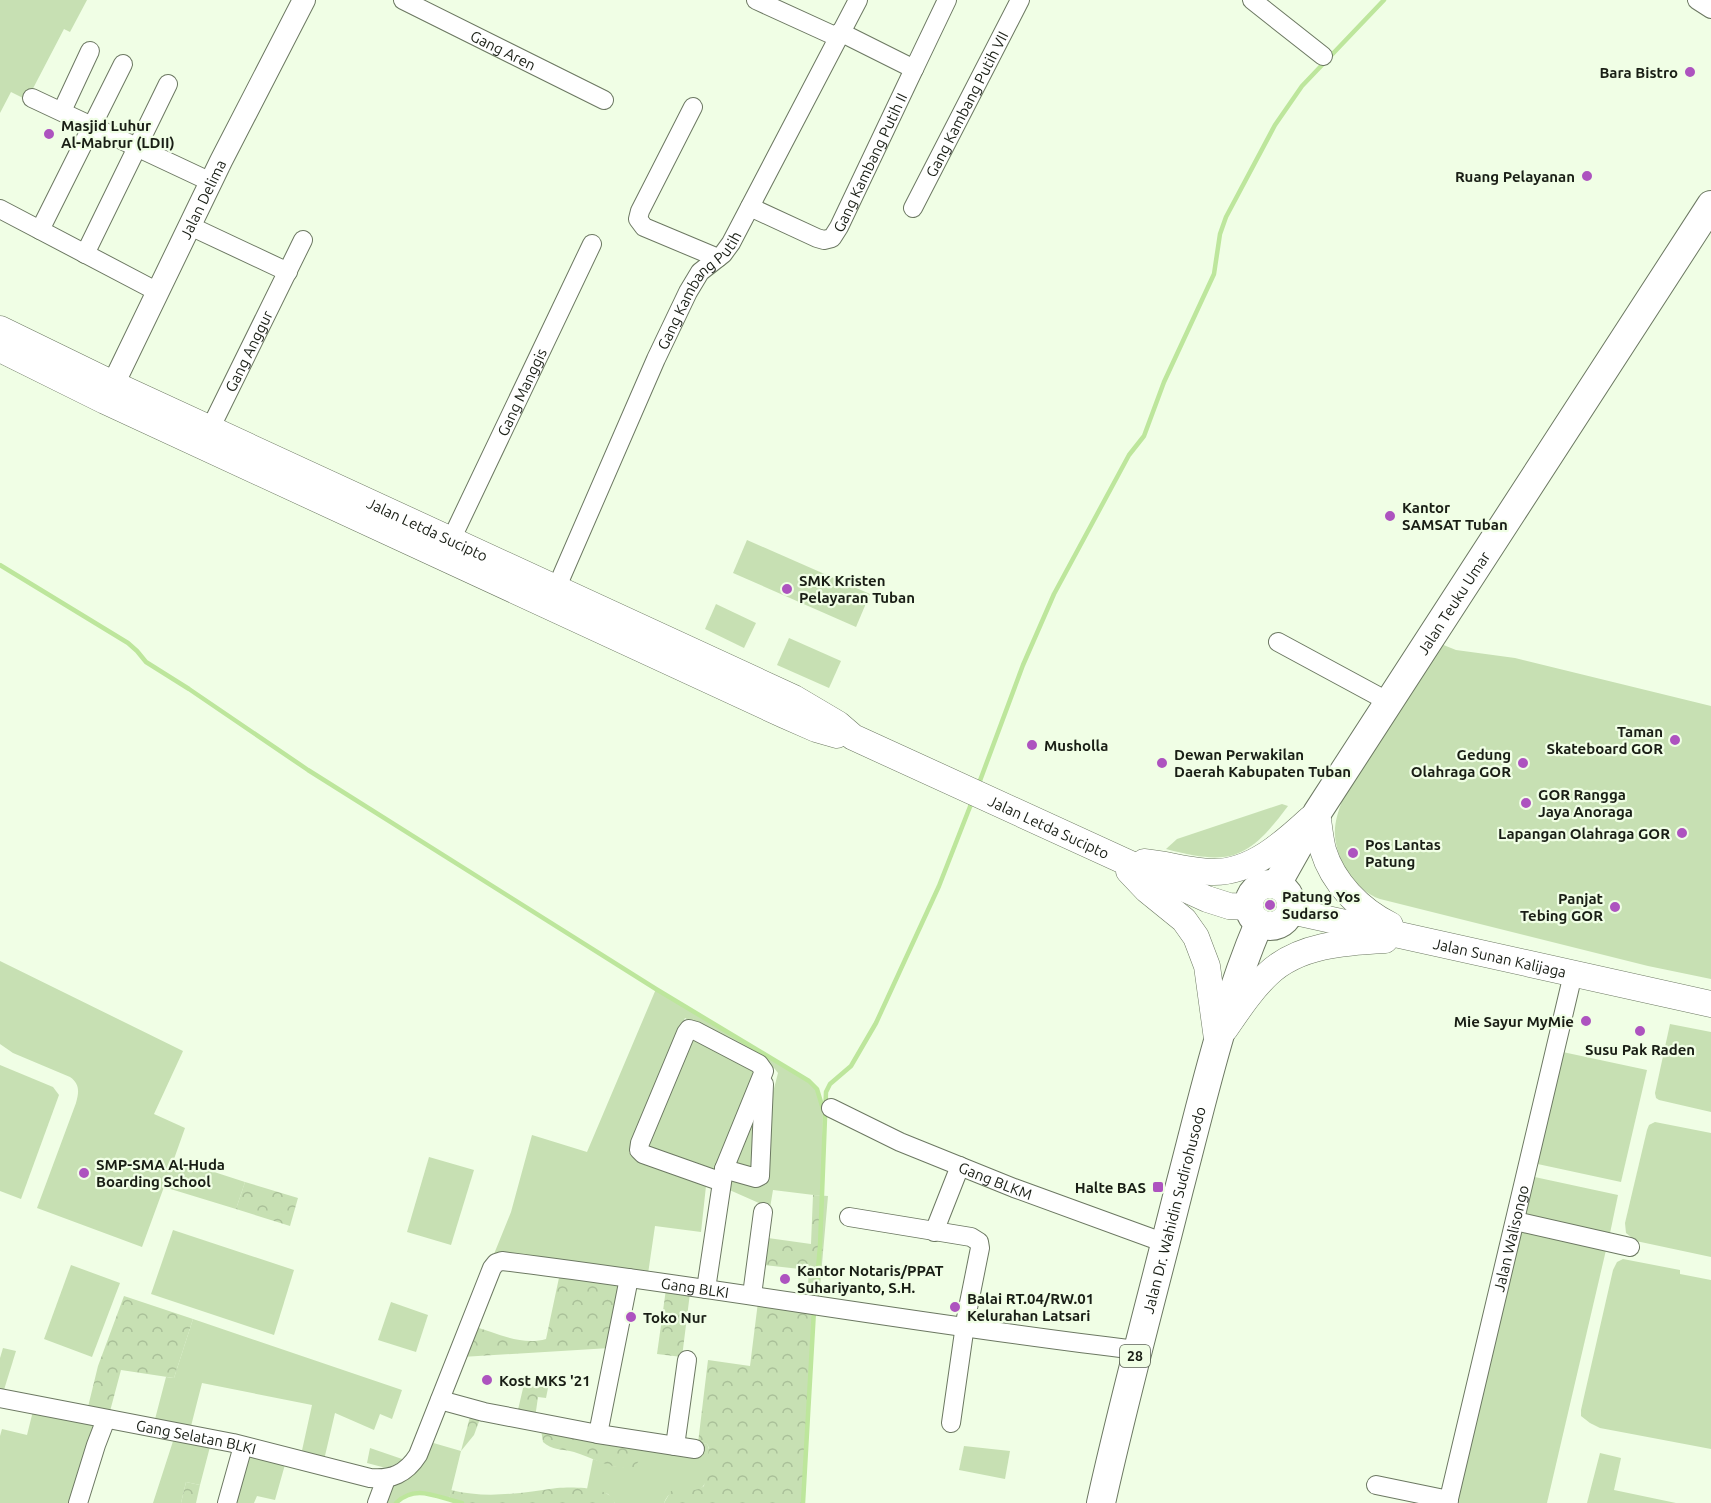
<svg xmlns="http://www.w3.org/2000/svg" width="1711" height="1503" font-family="Ubuntu,sans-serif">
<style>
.green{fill:#c7e0b3}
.forest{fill:url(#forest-crowns)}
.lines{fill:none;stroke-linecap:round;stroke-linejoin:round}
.stream{stroke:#bde69c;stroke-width:4.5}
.minor-casing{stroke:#6c7862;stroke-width:20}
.tertiary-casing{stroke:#6c7862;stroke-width:24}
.secondary-casing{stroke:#6c7862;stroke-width:27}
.trunk-casing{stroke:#6c7862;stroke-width:30}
.minor{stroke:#fff;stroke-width:18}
.tertiary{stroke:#fff;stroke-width:22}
.secondary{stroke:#fff;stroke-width:26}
.trunk{stroke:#fff;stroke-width:28}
.poi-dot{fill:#ad53bf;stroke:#f0fee5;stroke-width:2}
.labels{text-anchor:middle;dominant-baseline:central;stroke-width:4.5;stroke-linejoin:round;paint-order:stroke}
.shield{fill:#f0fee5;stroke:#5a6153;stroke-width:1.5}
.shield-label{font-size:14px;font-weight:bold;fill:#191e15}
.street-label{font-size:15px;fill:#191e15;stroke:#f0fee5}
.poi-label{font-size:15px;font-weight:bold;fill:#191e15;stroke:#f0fee5;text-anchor:start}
</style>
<defs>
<pattern id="forest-crowns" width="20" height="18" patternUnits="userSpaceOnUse" patternTransform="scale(1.5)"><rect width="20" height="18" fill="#c7e0b3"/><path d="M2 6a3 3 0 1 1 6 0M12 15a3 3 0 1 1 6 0" fill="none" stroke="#aac099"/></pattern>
</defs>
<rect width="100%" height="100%" fill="#f0fee5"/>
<!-- green -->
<g class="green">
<polygon points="0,0 87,0 70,32 64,29 27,100 11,92 0,113"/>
<polygon points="747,540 870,594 856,627 733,573"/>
<polygon points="716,604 756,623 744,648 705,629"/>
<polygon points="789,638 841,661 829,688 777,665"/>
<path d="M 1436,642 L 1456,650 L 1515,658 L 1711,706 L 1711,979 L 1648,966 L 1380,899 C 1354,890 1333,856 1335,828 C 1336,817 1340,806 1344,796 Z"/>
<path d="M 1282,804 L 1288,806 C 1248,860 1230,866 1166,849 L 1177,839 Z"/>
<circle cx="1271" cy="904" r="13"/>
<path d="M 0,961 L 183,1051 L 154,1114 L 185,1128 L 174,1159 L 245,1182 L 236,1209 L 164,1187 L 142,1247 L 37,1208 L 76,1103 C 79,1092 80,1084 70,1077 L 13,1053 L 0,1044 Z"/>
<polygon points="656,989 798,1075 817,1089 823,1109 822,1196 773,1190 770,1208 725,1188 731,1178 760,1187 766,1184 771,1100 778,1073 774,1068 685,1018 629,1153 699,1179 706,1186 701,1232 655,1226 648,1274 494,1254 511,1212 532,1135 587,1152"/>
<polygon points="1670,1024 1711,1032 1711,1112 1659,1100 1656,1098 1655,1093"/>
<polygon points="691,1034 758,1071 714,1173 644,1147"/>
<polygon points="1558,1051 1647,1070 1621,1182 1533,1163"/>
<polygon points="0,1065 53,1087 59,1095 21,1199 0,1191"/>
<polygon points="757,1102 755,1171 732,1164"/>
<polygon points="1655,1122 1711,1133 1711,1257 1636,1241 1626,1233 1625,1223 1647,1130 1649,1125"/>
<polygon points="429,1157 474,1170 451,1245 407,1232"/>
<polygon points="1530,1176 1618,1195 1609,1238 1521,1218"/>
<polygon points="1518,1229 1606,1250 1547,1503 1456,1503"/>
<polygon points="173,1230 294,1270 274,1335 151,1294"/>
<polygon points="1623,1259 1680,1270 1680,1274 1711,1280 1711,1449 1600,1428 1590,1423 1581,1416 1581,1410 1613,1270 1617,1262"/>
<polygon points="71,1265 120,1283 92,1357 44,1339"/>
<polygon points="391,1302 428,1315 416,1352 378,1340"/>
<polygon points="193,1319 402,1390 392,1419 380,1414 374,1430 335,1413 324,1460 301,1455 312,1405 202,1383 190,1430 154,1423 166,1377 174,1378"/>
<polygon points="3,1348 16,1351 3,1393 0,1392 0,1358"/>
<polygon points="33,1411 98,1424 73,1503 0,1503 0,1436 2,1429 27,1435"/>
<polygon points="175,1435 211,1443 200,1485 186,1482 181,1503 153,1503"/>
<path d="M 430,1442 L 461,1451 L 449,1500 C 428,1495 414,1486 396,1503 L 383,1503 L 390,1485 Z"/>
<path d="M 698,1443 L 707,1444 C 713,1454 710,1484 699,1490 C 684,1492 671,1485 664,1503 L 615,1503 L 608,1494 L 587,1489 L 593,1459 L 613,1466 L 630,1468 L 641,1446 Z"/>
<polygon points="964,1446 1010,1451 1005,1479 959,1470"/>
<polygon points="370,1448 405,1460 386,1468 367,1463"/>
<polygon points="246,1450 286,1461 275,1500 257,1496 254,1503 231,1503"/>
<polygon points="1600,1453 1621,1458 1614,1490 1676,1503 1587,1503"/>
</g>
<!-- forest -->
<g class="forest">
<polygon points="245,1182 298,1198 290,1226 236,1209"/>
<polygon points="813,1195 828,1196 819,1298 807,1297 809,1270 764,1265 768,1238 811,1244"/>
<path d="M 560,1273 L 623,1282 L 610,1348 L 462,1357 L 473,1326 C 496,1333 522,1346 546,1339 Z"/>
<polygon points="666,1289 690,1293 682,1357 657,1354"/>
<polygon points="124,1296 193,1319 174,1378 121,1370 109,1415 87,1411 98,1366"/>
<path d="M 758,1302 L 814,1310 L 803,1503 L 664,1503 L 671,1491 C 683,1487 694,1494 704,1486 L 709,1448 L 707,1444 L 698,1443 L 708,1360 L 750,1366 Z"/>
<polygon points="524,1384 548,1388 546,1398 538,1397 535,1418 517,1414"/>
<polygon points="471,1413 481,1416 474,1435 461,1451"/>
<path d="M 541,1430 L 641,1446 L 639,1461 L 633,1468 C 612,1470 593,1458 574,1452 C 563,1449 551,1450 543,1442 Z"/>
<polygon points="186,1482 200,1485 196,1503 181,1503"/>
<path d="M 557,1488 C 572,1487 610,1486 615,1503 L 462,1503 L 449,1500 L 451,1490 C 487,1499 521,1493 557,1488 Z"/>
</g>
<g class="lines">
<!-- stream -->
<g class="stream">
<polyline points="0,565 128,643 137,651 146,662 189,689 308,770 656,989 809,1081 817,1089 823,1109"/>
<polyline points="978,786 1023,665 1054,594 1129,455 1144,436 1164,382 1214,274 1220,234 1226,217 1275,125 1302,86 1384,0"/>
<polyline points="815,1302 820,1246 826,1092 830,1084 851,1066 876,1023 939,886 973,799"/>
<path d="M 396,1503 C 416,1483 438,1498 462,1503"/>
<polyline points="803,1503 814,1310"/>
</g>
<!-- minor casing -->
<g class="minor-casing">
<g id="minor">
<path id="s1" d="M 403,0 L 604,100"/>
<polyline points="756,0 837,37"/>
<polyline points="1252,0 1323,56"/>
<polyline points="1697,0 1711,9"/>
<polyline points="840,32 914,69 947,0"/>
<polyline points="32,98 211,182"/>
<polyline points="693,107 640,211 638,219 644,227 718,258"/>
<polyline points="62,111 90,51"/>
<path id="s2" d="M 750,207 L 817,238 L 824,240 L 832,238 L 839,227 L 914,69"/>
<path id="s3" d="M 913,208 L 1020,0"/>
<polyline points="0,209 158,292"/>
<polyline points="190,226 288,272"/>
<polyline points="40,230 123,64"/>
<polyline points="85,254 168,84"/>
<path id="s4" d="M 210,429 L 303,240"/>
<path id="s5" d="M 451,540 L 592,244"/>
<path id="s6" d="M 556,589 L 656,359 L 688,292 L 700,272 L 723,254 L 731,243 L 858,0"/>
<polyline points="1278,642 1389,702"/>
<path id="s7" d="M 831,1108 L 900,1142 L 1014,1188 L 1165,1243"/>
<polyline points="724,1169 756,1178 760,1176 764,1084"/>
<polyline points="849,1217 971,1237 979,1242 980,1248 966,1318 951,1423"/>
<polyline points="1515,1221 1630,1247"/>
<polyline points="934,1232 960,1166"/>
<polyline points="706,1289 724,1169 764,1071 759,1064 696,1031 689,1029 686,1033 640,1143 639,1150 643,1154 722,1182"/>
<polyline points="752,1295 763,1212"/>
<path id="s8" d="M 0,1398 L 233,1443 L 370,1478 C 391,1480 406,1474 418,1455 L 492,1268 L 496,1263 L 502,1261 C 714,1287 924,1325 1137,1350"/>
<polyline points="440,1400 484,1412 598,1434 629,1278"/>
<polyline points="598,1434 695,1449"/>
<polyline points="675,1446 687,1360"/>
<polyline points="1376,1485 1449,1500"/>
<polyline points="78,1503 96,1445 106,1419"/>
<polyline points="227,1503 243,1446"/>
<polyline points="377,1503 386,1479"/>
<path id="s9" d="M 1448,1503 L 1573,974"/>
</g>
</g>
<!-- tertiary casing -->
<g class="tertiary-casing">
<g id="tertiary">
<path id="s10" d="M 106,399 L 221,161 L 304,0"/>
</g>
</g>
<!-- secondary casing -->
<g class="secondary-casing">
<g id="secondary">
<path id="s11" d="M 0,329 L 113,384 L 794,698 L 838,724 L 853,737 L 1207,899 L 1229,906 L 1249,907"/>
<polyline points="0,349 105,401 784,715 816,729 837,735"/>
<path d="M 1317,813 C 1319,825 1320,838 1323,850 C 1333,883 1360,910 1390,925"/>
<path d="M 1144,862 C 1167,864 1191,872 1214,872 C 1252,872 1284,843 1310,819"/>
<polyline points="1129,871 1147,890 1184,920 1196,937 1207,966 1217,1039"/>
<path id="s12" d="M 1291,911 L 1711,1004"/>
<path d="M 1225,1029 C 1238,1010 1251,990 1268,974 C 1298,945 1345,942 1385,940"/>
</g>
</g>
<!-- trunk casing -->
<g class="trunk-casing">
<g id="trunk">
<circle cx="1270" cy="905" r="21"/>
<path id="s13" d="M 1277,884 L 1317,813 L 1711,205"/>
<path id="s14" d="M 1101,1503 C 1124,1399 1152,1297 1178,1193 C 1202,1102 1222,1010 1259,923"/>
</g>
</g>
<!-- minor -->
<use href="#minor" class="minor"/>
<!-- tertiary -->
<use href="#tertiary" class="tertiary"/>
<!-- secondary -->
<use href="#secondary" class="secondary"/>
<!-- trunk -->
<use href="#trunk" class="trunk"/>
</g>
<!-- markers -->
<g class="poi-dot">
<circle cx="1690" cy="72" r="6"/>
<circle cx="49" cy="134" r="6"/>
<circle cx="1587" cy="176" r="6"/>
<circle cx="1390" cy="516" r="6"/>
<circle cx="787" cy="589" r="6"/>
<circle cx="1675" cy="740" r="6"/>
<circle cx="1032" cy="745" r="6"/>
<circle cx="1162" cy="763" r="6"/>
<circle cx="1523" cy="763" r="6"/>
<circle cx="1526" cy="803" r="6"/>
<circle cx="1682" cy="833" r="6"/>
<circle cx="1353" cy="853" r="6"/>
<circle cx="1270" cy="905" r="6"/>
<circle cx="1615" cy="907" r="6"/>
<circle cx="1586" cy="1021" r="6"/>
<circle cx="1640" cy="1031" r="6"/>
<circle cx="84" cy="1173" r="6"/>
<rect x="1152" y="1181" width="12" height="12" rx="3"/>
<circle cx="785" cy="1279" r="6"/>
<circle cx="955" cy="1307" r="6"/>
<circle cx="631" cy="1317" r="6"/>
<circle cx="487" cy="1380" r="6"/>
</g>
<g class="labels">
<!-- shield labels -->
<rect class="shield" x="1120" y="1345" width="30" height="22" rx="4.5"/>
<g class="shield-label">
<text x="1135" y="1356">28</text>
</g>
<!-- street labels -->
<g class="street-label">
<text stroke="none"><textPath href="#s1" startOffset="112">Gang Aren</textPath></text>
<text stroke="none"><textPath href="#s3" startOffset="117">Gang Kambang Putih VII</textPath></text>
<text stroke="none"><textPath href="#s2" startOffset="174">Gang Kambang Putih II</textPath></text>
<text stroke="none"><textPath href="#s10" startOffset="222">Jalan Delima</textPath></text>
<text stroke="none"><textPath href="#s6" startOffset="333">Gang Kambang Putih</textPath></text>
<text stroke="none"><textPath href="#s4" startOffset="87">Gang Anggur</textPath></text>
<text stroke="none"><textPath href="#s5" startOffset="164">Gang Manggis</textPath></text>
<text stroke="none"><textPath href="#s11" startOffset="472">Jalan Letda Sucipto</textPath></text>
<text stroke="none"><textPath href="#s13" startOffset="332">Jalan Teuku Umar</textPath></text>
<text stroke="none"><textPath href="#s11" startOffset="1162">Jalan Letda Sucipto</textPath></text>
<text stroke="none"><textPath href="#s12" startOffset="214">Jalan Sunan Kalijaga</textPath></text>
<text stroke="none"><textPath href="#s7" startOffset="180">Gang BLKM</textPath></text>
<text stroke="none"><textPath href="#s14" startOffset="302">Jalan Dr. Wahidin Sudirohusodo</textPath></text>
<text stroke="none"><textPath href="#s9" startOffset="272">Jalan Walisongo</textPath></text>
<text stroke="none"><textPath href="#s8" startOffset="844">Gang BLKI</textPath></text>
<text stroke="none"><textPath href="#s8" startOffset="200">Gang Selatan BLKI</textPath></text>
</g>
<!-- poi labels -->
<g class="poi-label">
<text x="1678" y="72" text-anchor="end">Bara Bistro</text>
<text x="61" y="125">Masjid Luhur<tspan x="61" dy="17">Al-Mabrur (LDII)</tspan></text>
<text x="1575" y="176" text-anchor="end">Ruang Pelayanan</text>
<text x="1402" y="507">Kantor<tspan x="1402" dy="17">SAMSAT Tuban</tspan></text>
<text x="799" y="580">SMK Kristen<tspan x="799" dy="17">Pelayaran Tuban</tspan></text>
<text x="1663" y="731" text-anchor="end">Taman<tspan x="1663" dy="17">Skateboard GOR</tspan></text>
<text x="1044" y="745">Musholla</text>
<text x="1174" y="754">Dewan Perwakilan<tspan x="1174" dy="17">Daerah Kabupaten Tuban</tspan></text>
<text x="1511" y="754" text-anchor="end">Gedung<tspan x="1511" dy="17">Olahraga GOR</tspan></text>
<text x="1538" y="794">GOR Rangga<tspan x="1538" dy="17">Jaya Anoraga</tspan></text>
<text x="1670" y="833" text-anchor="end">Lapangan Olahraga GOR</text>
<text x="1365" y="844">Pos Lantas<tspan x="1365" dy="17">Patung</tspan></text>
<text x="1282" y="896">Patung Yos<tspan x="1282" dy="17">Sudarso</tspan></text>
<text x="1603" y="898" text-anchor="end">Panjat<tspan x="1603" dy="17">Tebing GOR</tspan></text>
<text x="1574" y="1021" text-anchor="end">Mie Sayur MyMie</text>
<text x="1640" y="1049" text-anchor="middle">Susu Pak Raden</text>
<text x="96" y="1164">SMP-SMA Al-Huda<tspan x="96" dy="17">Boarding School</tspan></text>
<text x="1146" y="1187" text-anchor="end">Halte BAS</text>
<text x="797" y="1270">Kantor Notaris/PPAT<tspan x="797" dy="17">Suhariyanto, S.H.</tspan></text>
<text x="967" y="1298">Balai RT.04/RW.01<tspan x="967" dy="17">Kelurahan Latsari</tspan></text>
<text x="643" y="1317">Toko Nur</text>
<text x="499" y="1380">Kost MKS '21</text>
</g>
</g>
</svg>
